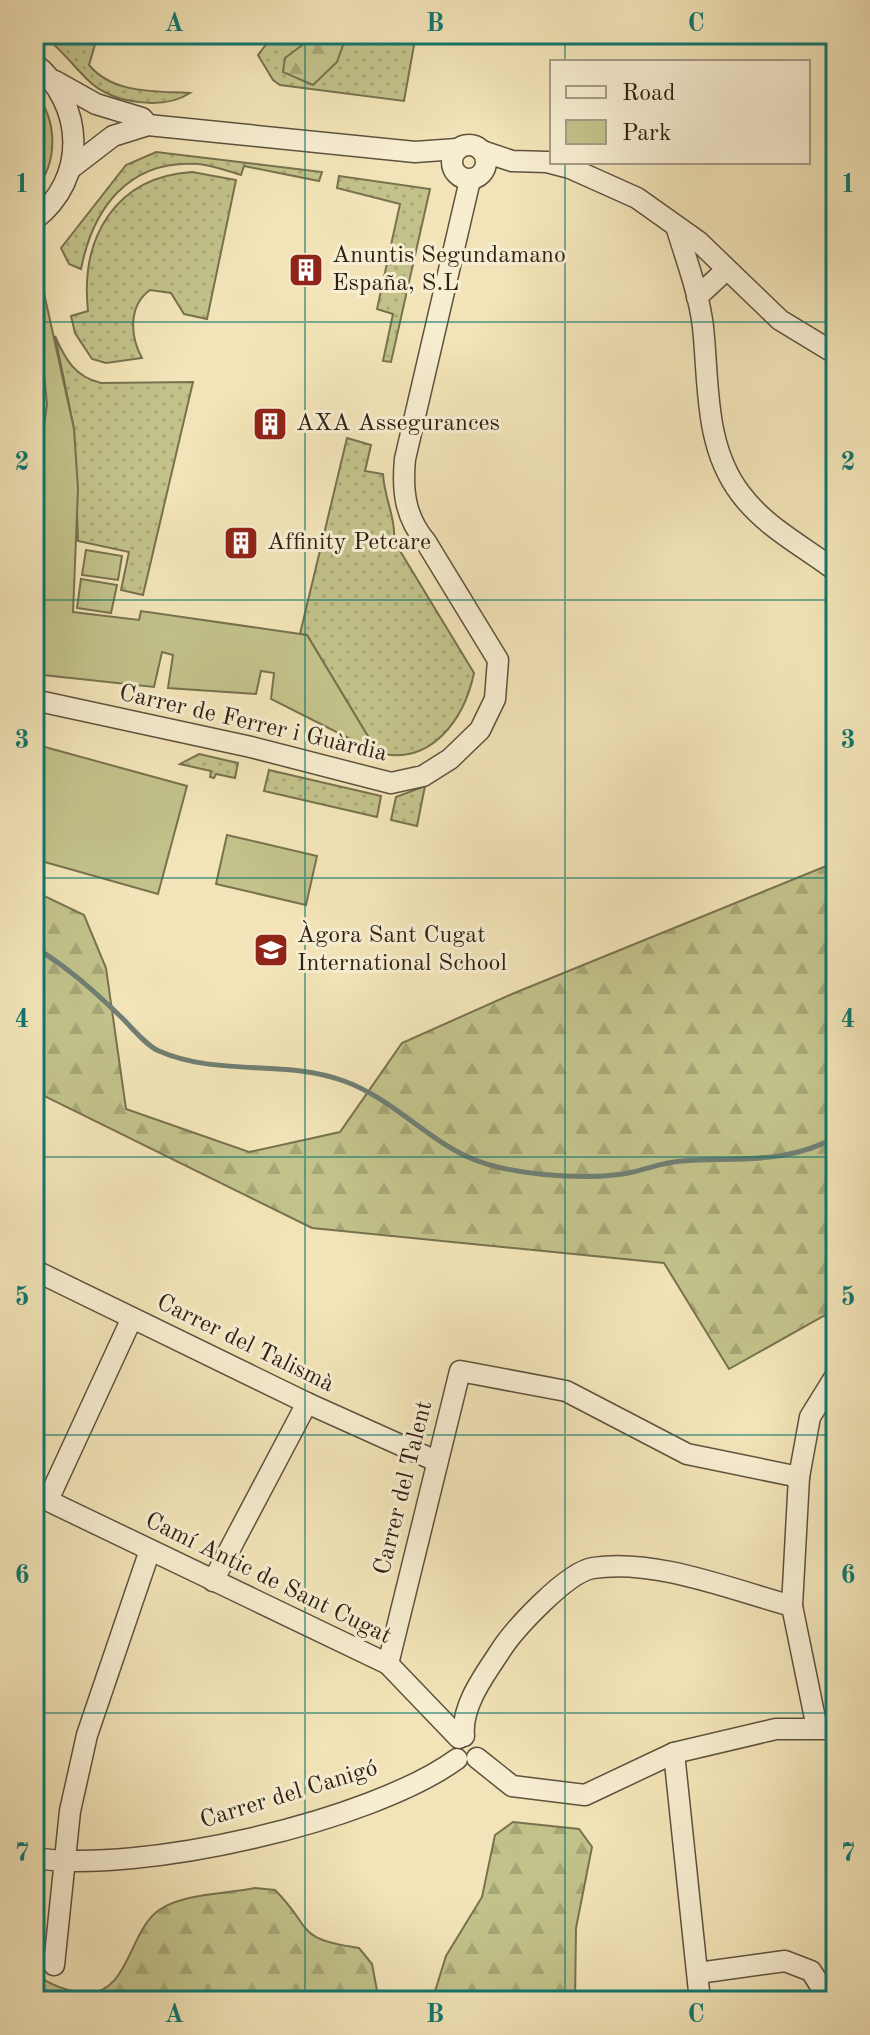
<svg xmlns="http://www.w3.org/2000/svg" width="870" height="2035" font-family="'Old Standard TT',serif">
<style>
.grass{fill:url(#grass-dots);stroke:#78724f;stroke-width:2}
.forest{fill:url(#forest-firs);stroke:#78724f;stroke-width:2}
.park{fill:#c2c28a;stroke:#78724f;stroke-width:2}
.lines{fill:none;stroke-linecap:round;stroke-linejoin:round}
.stream{stroke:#707f73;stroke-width:5}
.minor-casing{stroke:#5e523d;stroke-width:23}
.minor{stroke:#f7edd1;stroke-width:20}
.grid{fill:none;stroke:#0f766e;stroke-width:2;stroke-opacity:0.55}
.labels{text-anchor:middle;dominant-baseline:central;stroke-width:6;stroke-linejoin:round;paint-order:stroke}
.poi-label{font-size:24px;fill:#2d2114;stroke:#f7edd1;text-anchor:start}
.street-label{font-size:24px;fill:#2d2114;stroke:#f7edd1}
.neatline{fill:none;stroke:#0f766e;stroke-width:3}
.grid-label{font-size:26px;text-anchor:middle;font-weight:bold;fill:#0f766e}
</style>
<defs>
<pattern id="grass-dots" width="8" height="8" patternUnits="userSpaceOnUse" patternTransform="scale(2)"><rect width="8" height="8" fill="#c2c28a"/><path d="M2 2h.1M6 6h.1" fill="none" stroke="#a7a676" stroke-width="1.8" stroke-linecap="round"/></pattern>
<pattern id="forest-firs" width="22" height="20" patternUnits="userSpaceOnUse" patternTransform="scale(2)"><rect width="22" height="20" fill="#c2c28a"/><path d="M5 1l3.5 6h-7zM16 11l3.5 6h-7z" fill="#a7a676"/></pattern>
</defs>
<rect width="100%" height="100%" fill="#f2e4b8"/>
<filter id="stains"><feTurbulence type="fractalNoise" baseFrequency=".0025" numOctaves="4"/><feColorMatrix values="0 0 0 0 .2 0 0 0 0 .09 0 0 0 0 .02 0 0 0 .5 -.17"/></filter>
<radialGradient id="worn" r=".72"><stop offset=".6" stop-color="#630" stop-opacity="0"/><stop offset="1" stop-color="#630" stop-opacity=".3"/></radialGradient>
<!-- grass -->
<g class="grass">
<path d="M 41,34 L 98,34 L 89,65 C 113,94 155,91 190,93 C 164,110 114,104 90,82 C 73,66 60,47 41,34 Z"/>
<polygon points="274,34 416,34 404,101 280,85 273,80 258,55"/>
<path d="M 34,91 C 58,120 59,163 34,191 Z"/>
<path d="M 156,152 L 322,172 L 319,181 L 244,166 L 241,175 C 227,171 212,165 198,164 C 129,159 93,208 81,269 L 69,264 L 61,248 L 126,165 Z"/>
<path d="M 192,172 L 236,180 L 207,319 L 184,314 L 171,293 L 150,290 C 128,306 130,336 142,358 L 106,363 L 92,359 L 75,333 L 71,316 L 88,311 C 80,238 115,177 192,172 Z"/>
<polygon points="339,176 430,189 391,362 383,361 393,314 377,309 400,204 337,188"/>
<path d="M 55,336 C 65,359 75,377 101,383 L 193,382 L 143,595 L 121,590 L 129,552 L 78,541 L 74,429 Z"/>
<path d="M 347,438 L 371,445 L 365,471 L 383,474 C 384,497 396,518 394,541 L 474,673 C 464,720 431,766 378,753 L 307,635 L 300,634 Z"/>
<polygon points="199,754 238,763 235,778 216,774 214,778 210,777 211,771 180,764"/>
<polygon points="269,770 381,796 377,817 264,791"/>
<polygon points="425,786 417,826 391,820 396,797"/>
</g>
<!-- forest -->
<g class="forest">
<polygon points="307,34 347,34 337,62 313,85 283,72 285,58 305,43"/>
<polygon points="836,862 836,1309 729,1369 664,1263 312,1228 34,1091 34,891 84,915 106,968 126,1109 249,1152 340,1132 402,1043 512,994"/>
<polygon points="513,1822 579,1829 592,1847 576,1928 575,2001 432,2001 446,1956 482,1897 495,1835"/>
<path d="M 255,1888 L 275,1890 C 314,1929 294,1939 359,1948 L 372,1964 L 379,2001 L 34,2001 L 34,1973 C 50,1985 65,1991 85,1993 C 128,1996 129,1931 159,1910 C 184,1893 227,1894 255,1888 Z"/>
</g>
<!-- park -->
<g class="park">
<polygon points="42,284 74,429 78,489 73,612 139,620 141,611 307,635 378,753 271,699 274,673 261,671 256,694 168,688 173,655 162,652 154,687 34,674 34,499 47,404 37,304"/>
<polygon points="86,550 122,556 118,580 82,575"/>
<polygon points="81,579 117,585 111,613 77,608"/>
<polygon points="34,744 187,786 158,894 34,859"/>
<polygon points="227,835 317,856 306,905 216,884"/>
</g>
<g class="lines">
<!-- stream -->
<path class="stream" d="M 34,947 C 66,966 92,989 119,1015 C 131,1026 145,1045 159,1051 C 218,1077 285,1059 344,1081 C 391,1098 423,1136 468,1157 C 507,1175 580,1180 623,1174 C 643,1171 662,1162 682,1161 C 737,1157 786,1165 836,1137"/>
<!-- minor casing -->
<g class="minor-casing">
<g id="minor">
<path d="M 34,63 C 85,104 88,179 34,220"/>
<polyline points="55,81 96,104 142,118 148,125"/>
<circle cx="469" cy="162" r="17"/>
<polyline points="482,151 512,161 547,162 570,168 637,198 699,242 780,320 836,354"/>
<polyline points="70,169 113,136 148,125 415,152 457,149"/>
<path d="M 676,226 C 686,259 699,293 703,327 C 709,383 704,445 740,493 C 765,527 803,546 836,571"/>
<polyline points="697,297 725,271"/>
<path d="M 34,700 L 251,747 L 391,783 L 423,776 L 450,759 L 480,730 L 495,699 L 498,660 L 426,542 C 405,517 402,491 405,459 L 470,180"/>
<polyline points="34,1270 307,1403 436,1461"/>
<polyline points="34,1494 388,1664 459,1738"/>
<polyline points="48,1500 132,1318"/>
<polyline points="213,1581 307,1403"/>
<polyline points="388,1664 460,1371 566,1391 687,1454 799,1477"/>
<polyline points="817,1728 792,1606 799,1477 810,1417 836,1375"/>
<path d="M 464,1736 C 461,1707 483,1677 499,1653 C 513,1630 567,1572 593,1568 C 654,1558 733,1590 792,1606"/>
<polyline points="674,1753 700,2001"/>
<polyline points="477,1758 512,1786 585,1795 674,1753 776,1729 836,1729"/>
<path d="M 34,1858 C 140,1874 370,1822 457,1759"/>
<polyline points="54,1965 70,1811 87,1735 150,1550"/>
<polyline points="698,1973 785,1961 811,1971 830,2001"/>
</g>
</g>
<!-- minor -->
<use href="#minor" class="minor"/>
</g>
<!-- grid -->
<path class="grid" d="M 305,34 L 305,2001M 565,34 L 565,62M 565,162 L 565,2001M 34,322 L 836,322M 34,600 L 836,600M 34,878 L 836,878M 34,1157 L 836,1157M 34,1435 L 836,1435M 34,1713 L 836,1713"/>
<!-- icons -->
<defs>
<g id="building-square" transform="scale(1.8)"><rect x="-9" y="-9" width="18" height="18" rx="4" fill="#8f2418" stroke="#f7edd1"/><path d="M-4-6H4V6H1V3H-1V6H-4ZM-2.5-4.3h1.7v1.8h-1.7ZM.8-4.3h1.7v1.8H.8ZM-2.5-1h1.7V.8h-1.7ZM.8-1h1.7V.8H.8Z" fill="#fff"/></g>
<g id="school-square" transform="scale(1.8)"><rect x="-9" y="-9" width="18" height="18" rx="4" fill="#8f2418" stroke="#f7edd1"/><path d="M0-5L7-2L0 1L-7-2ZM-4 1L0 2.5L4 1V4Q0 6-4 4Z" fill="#fff"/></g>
</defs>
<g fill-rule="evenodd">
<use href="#building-square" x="306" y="270"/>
<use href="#building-square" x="270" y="424"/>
<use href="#building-square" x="241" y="543"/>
<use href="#school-square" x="271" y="950"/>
</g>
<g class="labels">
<!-- poi labels -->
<g class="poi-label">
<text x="332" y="256">Anuntis Segundamano<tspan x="332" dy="28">España, S.L</tspan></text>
<text x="296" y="424">AXA Assegurances</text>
<text x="267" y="543">Affinity Petcare</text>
<text x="297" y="936">Àgora Sant Cugat<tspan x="297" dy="28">International School</tspan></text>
</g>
<!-- street labels -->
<g class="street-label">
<text transform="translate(253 724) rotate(13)">Carrer de Ferrer i Guàrdia</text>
<text transform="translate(245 1344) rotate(26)">Carrer del Talismà</text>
<text transform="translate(404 1488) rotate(-76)">Carrer del Talent</text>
<text transform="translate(268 1579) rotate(26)">Camí Antic de Sant Cugat</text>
<text transform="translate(289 1795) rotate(-17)">Carrer del Canigó</text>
</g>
</g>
<!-- margin -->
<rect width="870" height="2035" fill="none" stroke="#f2e4b8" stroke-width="88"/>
<!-- legend -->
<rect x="550" y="60" width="260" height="104" fill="#f7edd1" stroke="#a69b85" stroke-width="2"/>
<rect x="566" y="86" width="40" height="12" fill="#f7edd1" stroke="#a69b85" stroke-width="2"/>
<text x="622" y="100" font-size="24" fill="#2d2114">Road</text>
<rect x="566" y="120" width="40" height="24" fill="#c2c28a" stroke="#a69b85" stroke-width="2"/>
<text x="622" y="140" font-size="24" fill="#2d2114">Park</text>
<rect x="44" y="44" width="782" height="1947" class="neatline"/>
<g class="grid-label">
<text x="174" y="31">A</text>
<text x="435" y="31">B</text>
<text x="696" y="31">C</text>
<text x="22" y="192">1</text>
<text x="848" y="192">1</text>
<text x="22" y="470">2</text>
<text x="848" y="470">2</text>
<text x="22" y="748">3</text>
<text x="848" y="748">3</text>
<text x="22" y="1027">4</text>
<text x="848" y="1027">4</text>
<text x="22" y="1305">5</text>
<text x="848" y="1305">5</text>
<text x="22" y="1583">6</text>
<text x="848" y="1583">6</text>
<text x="22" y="1861">7</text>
<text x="848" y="1861">7</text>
<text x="174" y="2022">A</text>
<text x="435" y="2022">B</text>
<text x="696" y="2022">C</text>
</g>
<rect width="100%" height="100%" filter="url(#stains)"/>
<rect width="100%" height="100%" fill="url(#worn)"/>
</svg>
